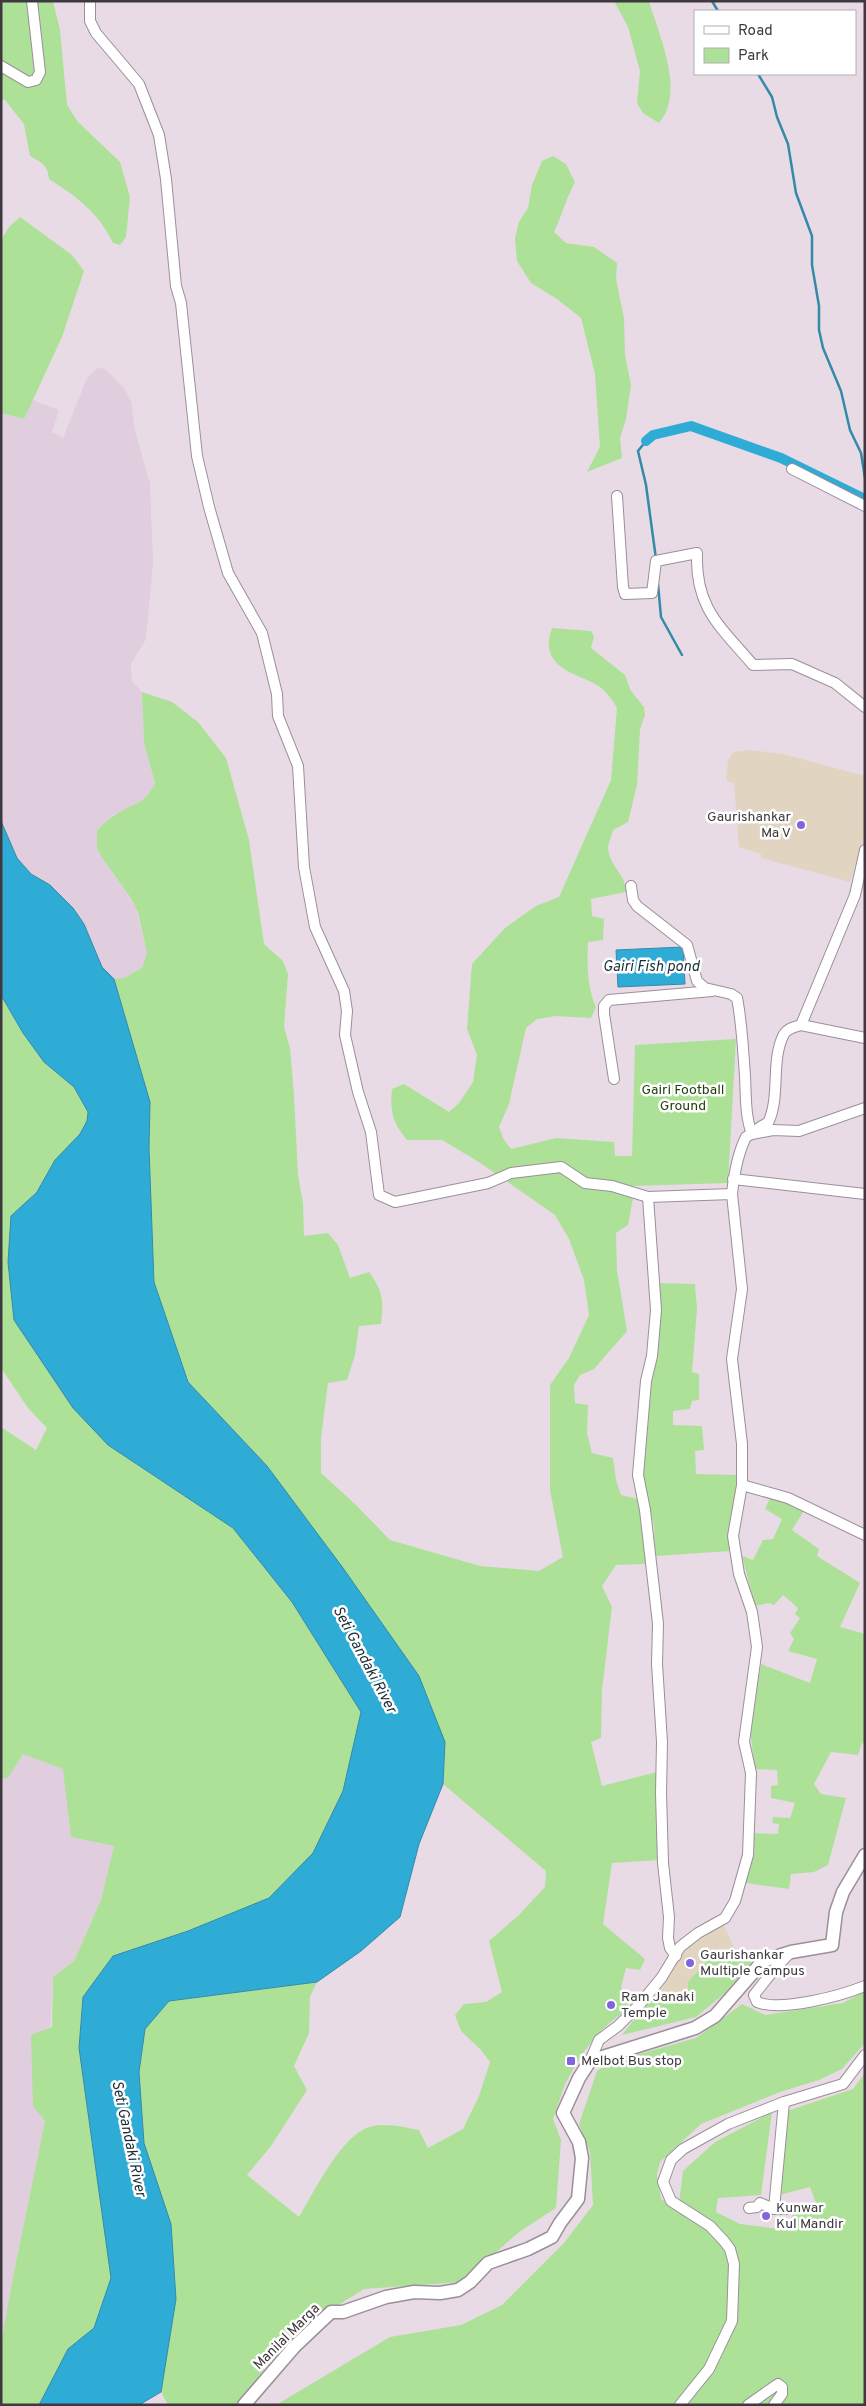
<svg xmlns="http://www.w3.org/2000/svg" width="866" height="2406" font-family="Overpass,sans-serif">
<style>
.built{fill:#e0cede}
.education{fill:#e1d4c0}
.green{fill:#ade198}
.water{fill:#2facd5;stroke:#348aa8}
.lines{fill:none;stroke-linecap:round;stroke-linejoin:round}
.stream{stroke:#348aa8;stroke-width:2.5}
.canal{stroke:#2facd5;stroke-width:10}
.minor-casing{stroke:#9b8f99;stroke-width:12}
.tertiary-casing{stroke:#9b8f99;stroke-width:15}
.minor{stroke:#fff;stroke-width:10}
.tertiary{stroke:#fff;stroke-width:12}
.poi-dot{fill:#8264df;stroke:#fff;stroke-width:2}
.labels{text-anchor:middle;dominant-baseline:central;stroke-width:5;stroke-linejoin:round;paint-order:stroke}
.poi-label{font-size:14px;fill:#3e393e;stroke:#fff;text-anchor:start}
.park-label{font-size:14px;fill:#20430d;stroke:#fff}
.street-label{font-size:14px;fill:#3e393e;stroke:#fff}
.water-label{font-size:15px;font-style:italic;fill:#192e36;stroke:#fff}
</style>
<rect width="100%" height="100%" fill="#e8dbe6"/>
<!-- built -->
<g class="built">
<polygon points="98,367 106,370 124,388 131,401 135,431 150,484 153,563 146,639 131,664 132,681 142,692 144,743 155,783 151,792 144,799 125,811 113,815 97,831 97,841 103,859 136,907 147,953 142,968 124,978 114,979 102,967 84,924 73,908 31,874 17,858 1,821 1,413 24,419 32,400 59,410 52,432 63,438 87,378"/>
<polygon points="23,1754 64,1769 71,1837 114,1846 101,1900 74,1961 53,1977 45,2121 13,2277 2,2347 1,1778 8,1778"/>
</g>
<!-- education -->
<g class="education">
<polygon points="751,750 783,754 865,776 865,835 850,882 761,858 761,854 739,847 734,784 726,780 728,760 734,752"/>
<polygon points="723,1924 738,1956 709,1959 688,1990 675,2003 652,1997 671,1967 692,1944"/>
</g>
<!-- green -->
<g class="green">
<path d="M 1,1 L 53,1 L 60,30 L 67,105 L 78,122 L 120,162 L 130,197 L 126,237 L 120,245 L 113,243 C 99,213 76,196 49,179 C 48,165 41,162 30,156 L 24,124 L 5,100 L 1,99 Z"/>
<path d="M 614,1 L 649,1 C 659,36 686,93 659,123 L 643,113 L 637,103 L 640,71 L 628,27 Z"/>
<path d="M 553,156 L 566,164 L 575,182 C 566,199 562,215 554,232 L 566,243 L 594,247 L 617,263 L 616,279 L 624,318 L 625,355 L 631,385 L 626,419 L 620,438 L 622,458 L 587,472 L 600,447 L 595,374 L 581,318 L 557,299 L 531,283 L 517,261 L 515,238 L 519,222 L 528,208 L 532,185 L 542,161 Z"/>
<polygon points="20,217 72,255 84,271 62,337 24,419 1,413 1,240 9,227"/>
<path d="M 552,628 L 591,631 L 594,637 L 591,648 L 625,675 L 631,691 L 644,707 L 645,715 L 640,729 L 637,785 L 628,822 L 613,830 C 612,835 608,843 608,849 C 610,866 627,877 626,892 L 591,899 L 592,916 L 604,919 L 603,940 L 588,942 C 587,964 587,987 596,1007 L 591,1018 L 556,1016 L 537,1019 L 526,1028 L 509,1104 L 499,1127 L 504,1140 L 511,1149 L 556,1138 L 614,1142 L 615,1156 L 632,1156 L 635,1045 L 736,1039 L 728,1183 L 632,1186 L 633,1198 L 628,1225 L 616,1233 L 617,1270 L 627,1331 L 594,1369 L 580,1375 L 574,1385 L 575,1403 L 588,1405 L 587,1433 L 592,1453 L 613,1458 L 616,1480 L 621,1495 L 638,1499 L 646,1564 L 616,1565 L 602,1586 L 612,1607 L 602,1690 L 601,1738 L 591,1742 L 602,1786 L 657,1772 L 659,1860 L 612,1863 L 603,1924 L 645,1959 L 640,1970 L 626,1968 L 621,1987 L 629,2007 L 599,2032 L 580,2057 L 565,2084 L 553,2119 L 561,2140 L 556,2208 L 519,2232 L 462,2282 L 364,2289 L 284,2339 L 240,2405 L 168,2405 L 161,2392 L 176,2299 L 171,2224 L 144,2143 L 139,2072 L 145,2029 L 169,2001 L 317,1982 L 310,1997 L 309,2033 L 294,2066 L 307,2090 L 271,2146 L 247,2175 L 299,2217 C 314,2192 341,2136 369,2127 C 384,2122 404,2127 419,2130 L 428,2148 L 463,2129 L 479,2096 L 490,2062 L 481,2050 L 461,2031 L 455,2015 L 464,2004 L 486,2002 L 502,1992 L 489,1941 L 519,1915 L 545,1887 L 546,1871 L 443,1784 L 445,1742 L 267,1466 L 188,1382 L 154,1282 L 149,1148 L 150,1102 L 114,979 L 124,978 L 142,968 L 147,953 L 138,912 L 132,900 L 103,859 L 97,848 L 97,831 C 101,826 106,821 112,817 C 129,804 145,806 155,783 L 144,743 L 142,692 L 172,702 L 198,722 L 226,758 L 249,840 L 264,944 L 283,961 L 288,974 L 284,1027 L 290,1048 L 294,1096 L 298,1175 L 303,1203 L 304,1236 L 328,1233 L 338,1245 L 350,1278 L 369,1272 C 383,1291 384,1301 381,1324 L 359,1326 L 355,1355 L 347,1380 L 328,1383 L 321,1438 L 321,1473 L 355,1504 L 390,1540 L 480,1566 L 539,1571 L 563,1557 L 550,1490 L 550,1385 L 569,1358 L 589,1315 L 584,1280 L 569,1239 L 555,1215 L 479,1162 L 442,1140 L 407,1140 C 392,1122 390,1112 392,1089 L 404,1084 L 449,1112 L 459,1103 L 473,1082 L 477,1055 L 467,1029 L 472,964 L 505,928 L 536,906 L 559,897 L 611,780 L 617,708 C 613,700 607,693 600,687 C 583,675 552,672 549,647 C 548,641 550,634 552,628 Z"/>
<polygon points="1,995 23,1033 44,1062 74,1087 88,1112 87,1121 80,1134 55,1160 37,1191 11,1216 108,1445 233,1528 292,1602 361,1712 343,1791 313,1853 269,1898 188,1931 113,1956 83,1997 79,2048 111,2278 94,2328 68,2349 39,2405 1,2405 1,2346 13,2277 45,2121 33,2106 31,2035 52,2027 53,1977 74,1961 101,1900 114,1846 71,1837 63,1769 23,1754 8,1778 1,1778 1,1427 36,1450 47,1428 28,1408 1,1368"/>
<polygon points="657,1283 695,1284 697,1309 692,1372 699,1374 699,1400 692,1401 690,1409 673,1411 673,1425 702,1426 704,1450 695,1451 696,1474 737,1475 730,1551 655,1556 654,1526 643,1478"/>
<polygon points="770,1498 805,1509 792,1530 819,1549 817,1556 860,1583 840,1627 865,1634 865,1744 862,1743 858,1755 831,1752 814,1784 821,1794 846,1798 828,1865 814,1872 791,1874 789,1889 745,1883 752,1833 778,1834 779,1824 772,1823 773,1817 790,1818 795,1803 771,1798 771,1786 778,1785 777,1770 755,1769 750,1730 761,1664 810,1683 817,1659 788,1651 794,1639 790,1633 800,1618 795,1614 798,1608 783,1595 774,1605 769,1603 755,1606 742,1556 753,1560 763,1540 773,1539 782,1519 765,1509"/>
<polygon points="758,1954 725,1993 696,2017 622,2035 652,1997 675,2003 688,1990 688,1982 709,1959"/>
<polygon points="865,1991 865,2043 842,2069 819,2080 780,2092 701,2124 660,2162 657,2174 661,2199 678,2211 683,2171 715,2142 772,2112 761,2195 718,2198 716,2212 740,2224 795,2231 792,2215 816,2203 810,2187 779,2195 787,2111 853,2089 865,2073 865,2405 276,2405 390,2337 461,2325 502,2305 564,2243 593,2205 590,2152 579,2124 597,2071 608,2063 696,2038 742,2004 765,2015 843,2003"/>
</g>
<!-- water -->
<g class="water">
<polygon points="1,821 17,858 31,874 50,885 73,908 84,924 102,967 114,979 150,1102 149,1148 154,1282 188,1382 267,1466 343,1568 419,1676 445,1742 443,1784 419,1844 400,1917 361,1951 317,1982 169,2001 145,2029 139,2072 144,2143 171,2224 176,2299 161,2392 139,2405 39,2405 68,2349 94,2328 111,2278 79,2048 83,1997 113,1956 188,1931 269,1898 313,1853 343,1791 361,1712 292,1602 233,1528 108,1445 73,1408 14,1320 8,1262 11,1216 37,1192 55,1160 80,1134 87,1121 88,1112 74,1087 44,1062 23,1033 1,995"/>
<polygon points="683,947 685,984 618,987 616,950"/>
</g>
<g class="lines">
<!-- stream -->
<g class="stream">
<polyline points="712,1 718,11"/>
<polyline points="758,74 772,97 777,117 788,144 796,193 812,236 812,265 819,306 819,330 823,348 841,391 850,430 861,453 865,478"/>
<polyline points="646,441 638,451 646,485 656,559"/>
<polyline points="658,584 661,617 682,655"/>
</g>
<!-- canal -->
<polyline class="canal" points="646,441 653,435 691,426 781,458 865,499"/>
<!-- minor casing -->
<g class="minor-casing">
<g id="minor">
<polyline points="90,1 90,21 96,33 139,84 159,135 166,179 176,286 181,303 197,456 209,507 228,573 262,633 277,694 278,716 298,766 304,867 315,927 344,991 347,1011 345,1035 358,1092 371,1132 379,1195 395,1202 488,1183 511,1173 561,1167 585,1183 612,1186 648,1197 732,1194"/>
<polyline points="1,66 28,82 36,80 40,72 32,1"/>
<polyline points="792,469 865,506"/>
<path d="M 617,496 L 623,587 L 625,594 L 652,593 L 656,561 L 697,553 C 695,608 720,626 753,665 L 792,664 L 835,683 L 865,707"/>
<path d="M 631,886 L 633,900 L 637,906 L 687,945 L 697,981 L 705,988 L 731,994 L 737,998 C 742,1023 743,1050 745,1076 C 746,1095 745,1116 752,1134 L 773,1130 L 799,1131 L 865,1108"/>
<polyline points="801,1025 855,895 865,850"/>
<polyline points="614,1079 604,1014 604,1006 609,1000 712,991"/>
<polyline points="733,1179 865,1194"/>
<polyline points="648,1197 656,1310 652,1356 646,1381 638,1475 645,1510 658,1624 657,1664 662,1742 661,1793 663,1863 669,1917 668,1938 670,1948 676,1956"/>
<polyline points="742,1485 788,1498 865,1535"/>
<path d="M 790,1953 L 777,1966 L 754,1995 L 757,2002 C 781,2012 840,1996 865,1986"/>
<path d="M 590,2061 L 599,2040 L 618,2026 L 640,2004 L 662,1977 L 680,1947 L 698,1933 L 725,1918 L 735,1901 L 748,1855 L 751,1773 L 744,1742 L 757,1647 L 752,1612 L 739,1574 L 733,1536 L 742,1485 L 742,1444 L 732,1359 L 742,1289 L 732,1194 C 734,1174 737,1155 746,1137 C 755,1133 758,1126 768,1123 C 781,1096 770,1061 784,1034 C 788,1028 795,1027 801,1025 L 865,1038"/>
<polyline points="784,2102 774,2209 787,2209"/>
<polyline points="749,2208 757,2207 760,2203 774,2209"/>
<polyline points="680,2405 709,2369 732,2321 734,2264 730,2249 724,2241 710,2226 671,2201 663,2182 671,2160 683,2149 728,2124 784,2102 843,2084 865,2055"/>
<polyline points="748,2405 778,2384 782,2387 782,2394 774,2405"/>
</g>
</g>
<!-- tertiary casing -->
<g class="tertiary-casing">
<polyline id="tertiary" points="244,2405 294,2347 331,2312 343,2312 386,2297 414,2292 440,2293 458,2290 470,2282 488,2263 528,2249 552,2237 560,2223 578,2199 582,2158 579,2142 563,2113 579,2078 590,2061 695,2028 715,2016 763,1961 791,1952 832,1945 836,1912 843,1892 865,1855"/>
</g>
<!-- minor -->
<use href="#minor" class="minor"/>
<!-- tertiary -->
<use href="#tertiary" class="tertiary"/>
</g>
<!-- markers -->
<g class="poi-dot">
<circle cx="801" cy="825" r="5"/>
<circle cx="690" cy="1963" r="5"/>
<circle cx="611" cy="2005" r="5"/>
<rect x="566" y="2056" width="10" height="10" rx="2.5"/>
<circle cx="766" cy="2216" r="5"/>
</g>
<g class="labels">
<!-- poi labels -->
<g class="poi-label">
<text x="791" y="817" text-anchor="end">Gaurishankar<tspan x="791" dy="16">Ma V</tspan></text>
<text x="700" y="1955">Gaurishankar<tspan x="700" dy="16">Multiple Campus</tspan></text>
<text x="621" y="1997">Ram Janaki<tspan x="621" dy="16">Temple</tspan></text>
<text x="581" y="2061">Melbot Bus stop</text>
<text x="776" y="2208">Kunwar<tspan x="776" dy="16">Kul Mandir</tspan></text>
</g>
<!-- park labels -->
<g class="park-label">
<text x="683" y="1090">Gairi Football<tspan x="683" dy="16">Ground</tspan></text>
</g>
<!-- street labels -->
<g class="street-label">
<text transform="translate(287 2337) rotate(-45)">Manilal Marga</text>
</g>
<!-- water labels -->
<g class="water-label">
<text x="651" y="967">Gairi Fish pond</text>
<text transform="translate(364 1660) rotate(62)">Seti Gandaki River</text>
<text transform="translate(128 2139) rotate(78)">Seti Gandaki River</text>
</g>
</g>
<!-- border -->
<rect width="866" height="2406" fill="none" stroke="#3e393e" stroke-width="5"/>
<!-- legend -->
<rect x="694" y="10" width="162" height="65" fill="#ffffff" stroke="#b2b0b2"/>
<rect x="704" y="26" width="25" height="8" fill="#ffffff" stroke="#b2b0b2"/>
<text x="738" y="35" font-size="15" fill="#3e393e">Road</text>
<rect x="704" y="48" width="25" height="15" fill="#ade198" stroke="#b2b0b2"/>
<text x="738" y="60" font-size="15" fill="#3e393e">Park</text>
</svg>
